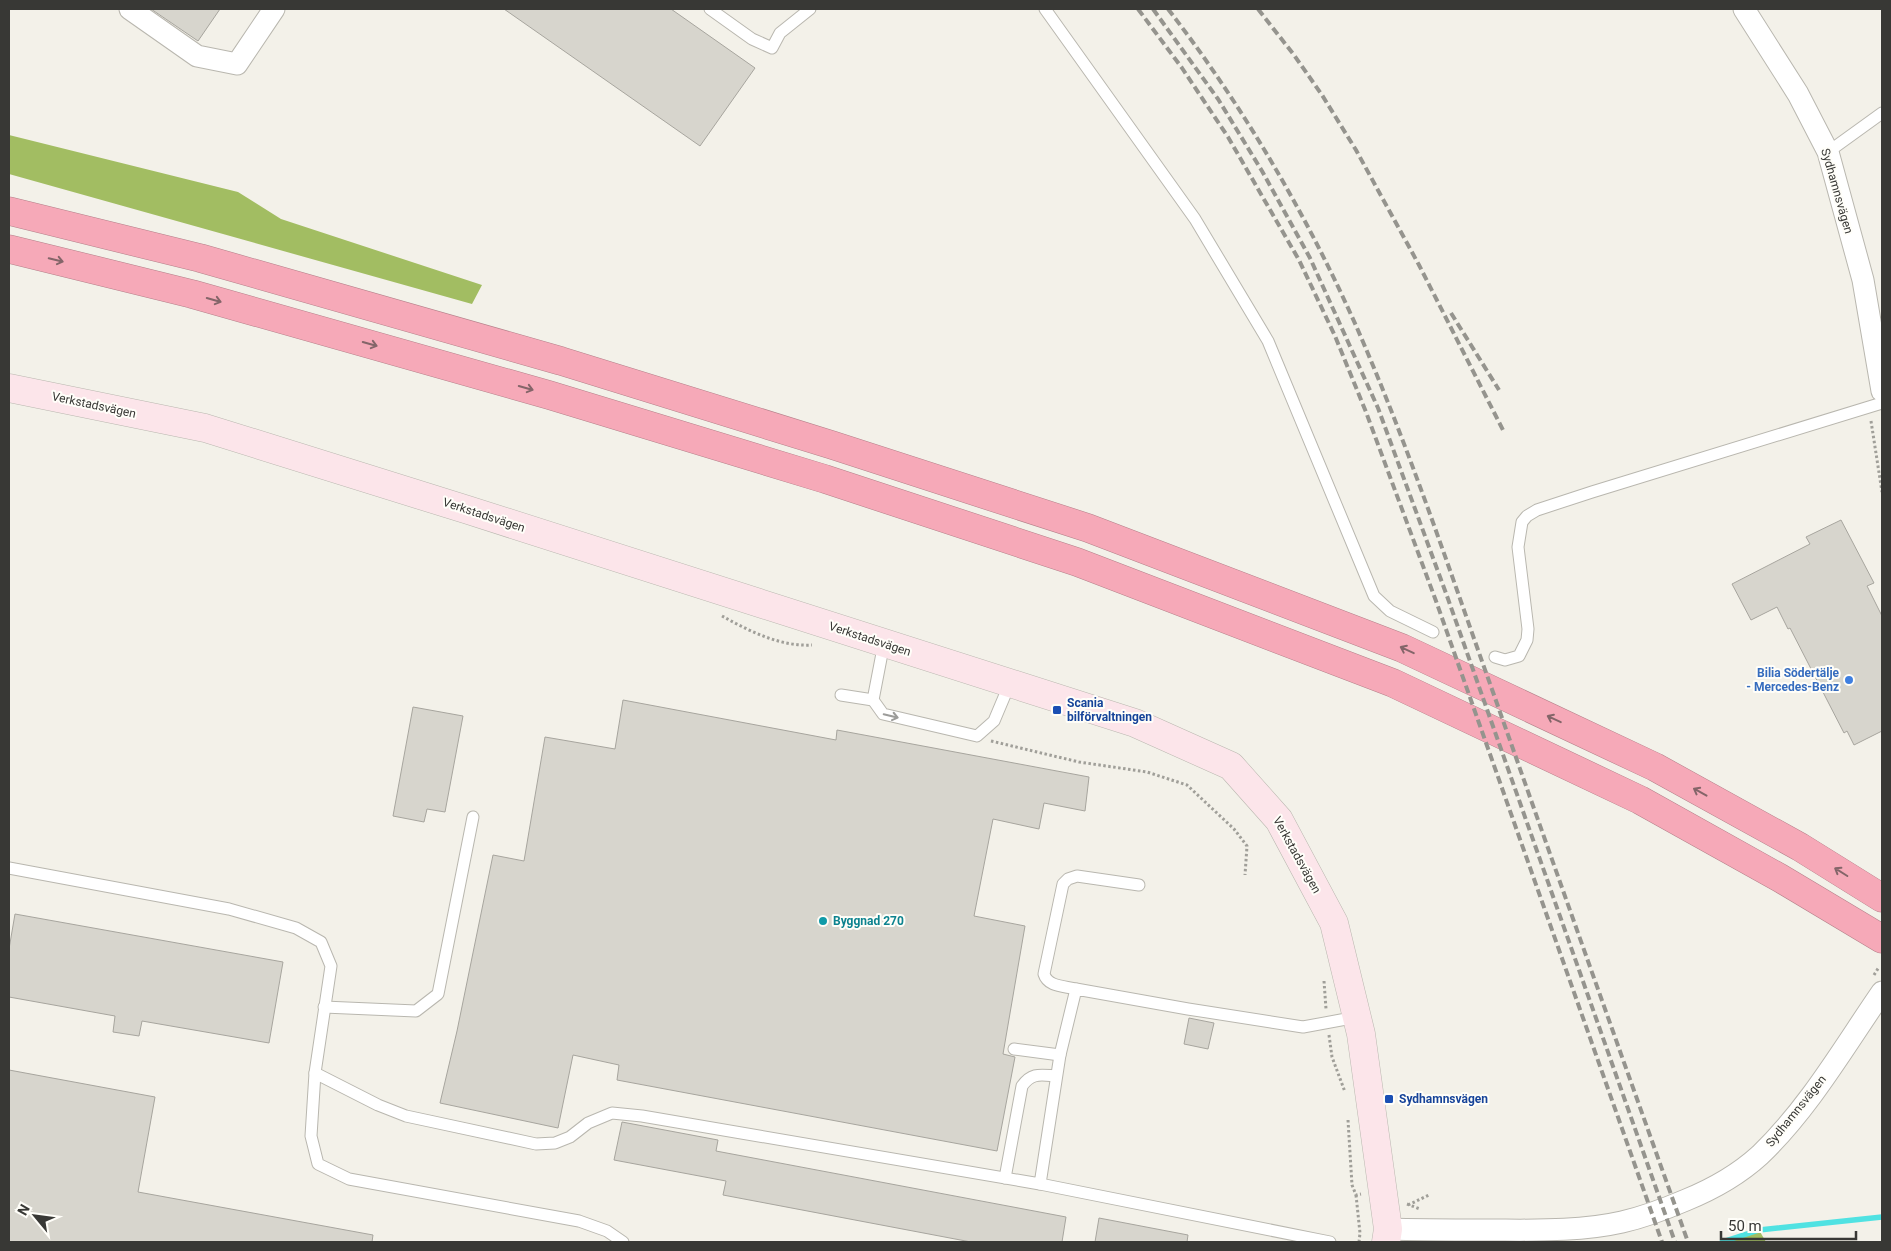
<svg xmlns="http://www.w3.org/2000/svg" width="1891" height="1251" font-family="Roboto,sans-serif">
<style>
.forest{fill:#a2bd62}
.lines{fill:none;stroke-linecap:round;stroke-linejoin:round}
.stream{stroke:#50e2e2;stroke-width:5.5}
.building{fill:#d7d5cd;stroke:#a7a59e}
.service-casing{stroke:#b9b7af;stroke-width:13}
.minor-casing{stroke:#b9b7af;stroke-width:23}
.secondary-casing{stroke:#b9b7af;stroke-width:29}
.motorway-casing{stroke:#b4818a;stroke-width:29}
.path{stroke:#a09f99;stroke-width:3;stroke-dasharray:2.5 2.5;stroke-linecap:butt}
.service{stroke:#fff;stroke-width:11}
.minor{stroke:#fff;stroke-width:21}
.secondary{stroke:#fce5ea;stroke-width:28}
.motorway{stroke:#f6a9b8;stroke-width:28}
.rail{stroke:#95948e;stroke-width:4;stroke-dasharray:8 4;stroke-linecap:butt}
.oneway{stroke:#846569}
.oneway2{stroke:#9c9c9a}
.shop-dot{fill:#3f7fe0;stroke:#fffef9;stroke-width:2}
.transit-dot{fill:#1a4fb4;stroke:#fffef9;stroke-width:2}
.culture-dot{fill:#0f9aa8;stroke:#fffef9;stroke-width:2}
.labels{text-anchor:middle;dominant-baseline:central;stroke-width:4;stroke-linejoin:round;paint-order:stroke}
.street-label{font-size:12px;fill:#383835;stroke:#fffef9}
.shop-label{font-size:12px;font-weight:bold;fill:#366cbe;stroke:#fffef9;text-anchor:end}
.transit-label{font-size:12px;font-weight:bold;fill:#164399;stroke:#fffef9;text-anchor:start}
.culture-label{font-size:12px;font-weight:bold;fill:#0d838f;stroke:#fffef9;text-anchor:start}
</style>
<rect width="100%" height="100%" fill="#f3f1e9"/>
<!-- forest -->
<g class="forest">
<polygon points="9,135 238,192 281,219 482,285 472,304 9,174"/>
<polygon points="1759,1230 1766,1242 1722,1242"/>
</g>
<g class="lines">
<!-- stream -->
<polyline class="stream" points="1722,1242 1759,1230 1882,1217"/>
</g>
<!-- building -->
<g class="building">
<polygon points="151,9 220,9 198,41"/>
<polygon points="504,9 671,9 755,68 700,146"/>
<polygon points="1841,520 1874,583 1867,586 1882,616 1882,731 1854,745 1847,731 1844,733 1790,628 1788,629 1777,607 1751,620 1732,584 1810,544 1806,537"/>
<polygon points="623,700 836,740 837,730 1089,777 1085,811 1044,803 1039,829 993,819 974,916 1025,926 1003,1054 1015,1057 997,1151 617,1080 619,1065 573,1055 558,1128 440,1103 457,1031 493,855 524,861 545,737 615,749"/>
<polygon points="413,707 463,716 445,812 427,809 424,822 393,816"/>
<polygon points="15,914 283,962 269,1043 142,1021 139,1036 113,1032 115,1016 9,997 9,949"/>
<polygon points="1189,1018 1214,1023 1208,1049 1184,1044"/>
<polygon points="9,1070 155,1097 138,1192 373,1235 372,1242 9,1242"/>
<polygon points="622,1122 718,1140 716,1151 1066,1217 1062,1242 971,1242 723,1195 726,1181 614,1160"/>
<polygon points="1099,1218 1188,1235 1187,1242 1095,1242"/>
</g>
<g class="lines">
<!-- service casing -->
<g class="service-casing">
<g id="service">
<polyline points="710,9 752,39 772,48 780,33 810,9"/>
<polyline points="1045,9 1195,219 1268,341 1374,596 1390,611 1433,632"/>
<polyline points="1828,152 1882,113"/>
<polyline points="884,643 873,700 883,714 977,736 994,721 1010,683"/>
<polyline points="1495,657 1505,660 1519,656 1527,640 1528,629 1518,547 1522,522 1527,516 1537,510 1592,492 1882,403"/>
<polyline points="841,695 873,700"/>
<polyline points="9,868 229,909 296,928 321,942 331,966 315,1073 311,1136 318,1164 349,1179 579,1221 607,1231 623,1242"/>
<path d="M 1076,989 C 1064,986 1048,987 1044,974 L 1063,884 L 1068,879 L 1077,876 L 1139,885"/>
<polyline points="324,1007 416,1011 438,994 473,817"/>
<polyline points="1014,1049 1060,1055"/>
<polyline points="315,1073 378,1105 406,1116 536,1144 555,1143 570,1137 588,1123 612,1113 642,1116 1040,1184 1060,1055 1076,989 1188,1009 1303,1027 1357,1017"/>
<path d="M 1005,1178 L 1022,1086 C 1032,1072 1041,1075 1056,1076"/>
<polyline points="1040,1184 1330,1242"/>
</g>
</g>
<!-- minor casing -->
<g class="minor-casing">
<g id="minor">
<polyline points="130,9 197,56 237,64 274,9"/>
<polyline points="1744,9 1798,94 1828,152 1863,280 1882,391"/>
<path d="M 1388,1229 C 1420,1230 1453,1230 1486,1230 C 1531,1230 1578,1232 1622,1222 C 1644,1217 1665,1209 1686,1200 C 1713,1189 1738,1175 1760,1155 C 1809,1108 1844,1047 1882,992"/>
</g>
</g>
<!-- secondary casing -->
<g class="secondary-casing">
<polyline id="secondary" points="9,388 205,428 468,510 1135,723 1231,766 1279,820 1334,923 1361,1034 1388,1229 1386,1242"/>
</g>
<!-- motorway casing -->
<g class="motorway-casing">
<g id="motorway">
<polyline points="9,211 200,258 561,361 832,445 1088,528 1402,648 1655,767 1800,847 1882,898"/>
<polyline points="9,249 192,294 549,395 825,479 1077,562 1393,683 1640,800 1780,878 1882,939"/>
</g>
</g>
<!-- path -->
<g class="path">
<polyline points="1871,421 1882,492"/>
<path d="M 722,616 C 749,631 781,647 812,645"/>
<polyline points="991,741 1079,762 1147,772 1187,785 1234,829 1247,846 1245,875"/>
<polyline points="1874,975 1879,967"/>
<polyline points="1324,981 1326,1009"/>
<polyline points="1329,1035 1332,1057 1345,1092"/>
<polyline points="1348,1120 1352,1185 1356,1195 1361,1194"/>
<polyline points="1356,1195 1360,1233 1359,1242"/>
<polyline points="1407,1204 1420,1209"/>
<polyline points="1408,1205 1429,1195"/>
</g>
<!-- service -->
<use href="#service" class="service"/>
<!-- minor -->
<use href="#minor" class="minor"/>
<!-- secondary -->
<use href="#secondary" class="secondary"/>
<!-- motorway -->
<use href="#motorway" class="motorway"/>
<!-- rail -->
<g class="rail">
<polyline points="1138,9 1182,68 1228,137 1299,260 1335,336 1366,412 1436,601 1662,1242"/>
<polyline points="1153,9 1218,99 1262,171 1310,258 1378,408 1447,596 1675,1242"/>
<path d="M 1168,9 C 1243,106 1307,215 1357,328 C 1409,447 1450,572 1494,695 C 1558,877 1623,1060 1688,1242"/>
<polyline points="1258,9 1294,55 1322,95 1356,150 1419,265 1504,432"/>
<polyline points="1451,313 1499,390"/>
</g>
</g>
<!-- one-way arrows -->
<defs><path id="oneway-shaft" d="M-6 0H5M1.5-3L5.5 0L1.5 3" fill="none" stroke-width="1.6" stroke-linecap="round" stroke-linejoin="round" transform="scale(1.25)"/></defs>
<g class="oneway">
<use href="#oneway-shaft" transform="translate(56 260) rotate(14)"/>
<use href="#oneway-shaft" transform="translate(214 300) rotate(16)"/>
<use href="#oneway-shaft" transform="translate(370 344) rotate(16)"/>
<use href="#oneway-shaft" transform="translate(526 388) rotate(16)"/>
<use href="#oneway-shaft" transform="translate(1407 650) rotate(-155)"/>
<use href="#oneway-shaft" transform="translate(1554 719) rotate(-155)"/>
<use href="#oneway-shaft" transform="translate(1700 792) rotate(-151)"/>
<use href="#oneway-shaft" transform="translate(1841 872) rotate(-148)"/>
</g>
<use class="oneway2" href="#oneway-shaft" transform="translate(891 716) rotate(13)"/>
<!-- markers -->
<circle class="shop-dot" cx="1849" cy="680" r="5"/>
<g class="transit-dot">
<rect x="1052" y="705" width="10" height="10" rx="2.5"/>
<rect x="1384" y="1094" width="10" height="10" rx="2.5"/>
</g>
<circle class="culture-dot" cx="823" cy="921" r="5"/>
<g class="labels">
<!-- street labels -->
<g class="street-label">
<text transform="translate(1837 191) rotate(74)">Sydhamnsvägen</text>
<text transform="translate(94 405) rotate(12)">Verkstadsvägen</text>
<text transform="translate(484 515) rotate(18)">Verkstadsvägen</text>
<text transform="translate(870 639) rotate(18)">Verkstadsvägen</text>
<text transform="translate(1297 855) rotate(61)">Verkstadsvägen</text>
<text transform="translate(1796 1111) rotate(-51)">Sydhamnsvägen</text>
</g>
<!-- shop labels -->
<g class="shop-label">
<text x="1839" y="673">Bilia Södertälje<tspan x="1839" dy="14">- Mercedes-Benz</tspan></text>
</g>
<!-- transit labels -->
<g class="transit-label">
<text x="1067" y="703">Scania<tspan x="1067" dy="14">bilförvaltningen</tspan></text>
<text x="1399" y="1099">Sydhamnsvägen</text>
</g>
<!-- culture labels -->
<g class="culture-label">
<text x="833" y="921">Byggnad 270</text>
</g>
</g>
<!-- border -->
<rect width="1891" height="1251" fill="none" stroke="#383835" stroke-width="20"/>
<!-- north arrow -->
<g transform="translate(35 1216) rotate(299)" stroke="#fffef9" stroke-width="4" paint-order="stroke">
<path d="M0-4L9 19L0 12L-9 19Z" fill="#383835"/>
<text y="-8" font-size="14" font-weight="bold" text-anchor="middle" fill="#383835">N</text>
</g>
<!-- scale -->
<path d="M1721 1231v8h135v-8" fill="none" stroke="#383835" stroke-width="2.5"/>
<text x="1728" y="1231" font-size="15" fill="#383835" stroke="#fffef9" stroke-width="4" paint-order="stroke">50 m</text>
</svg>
